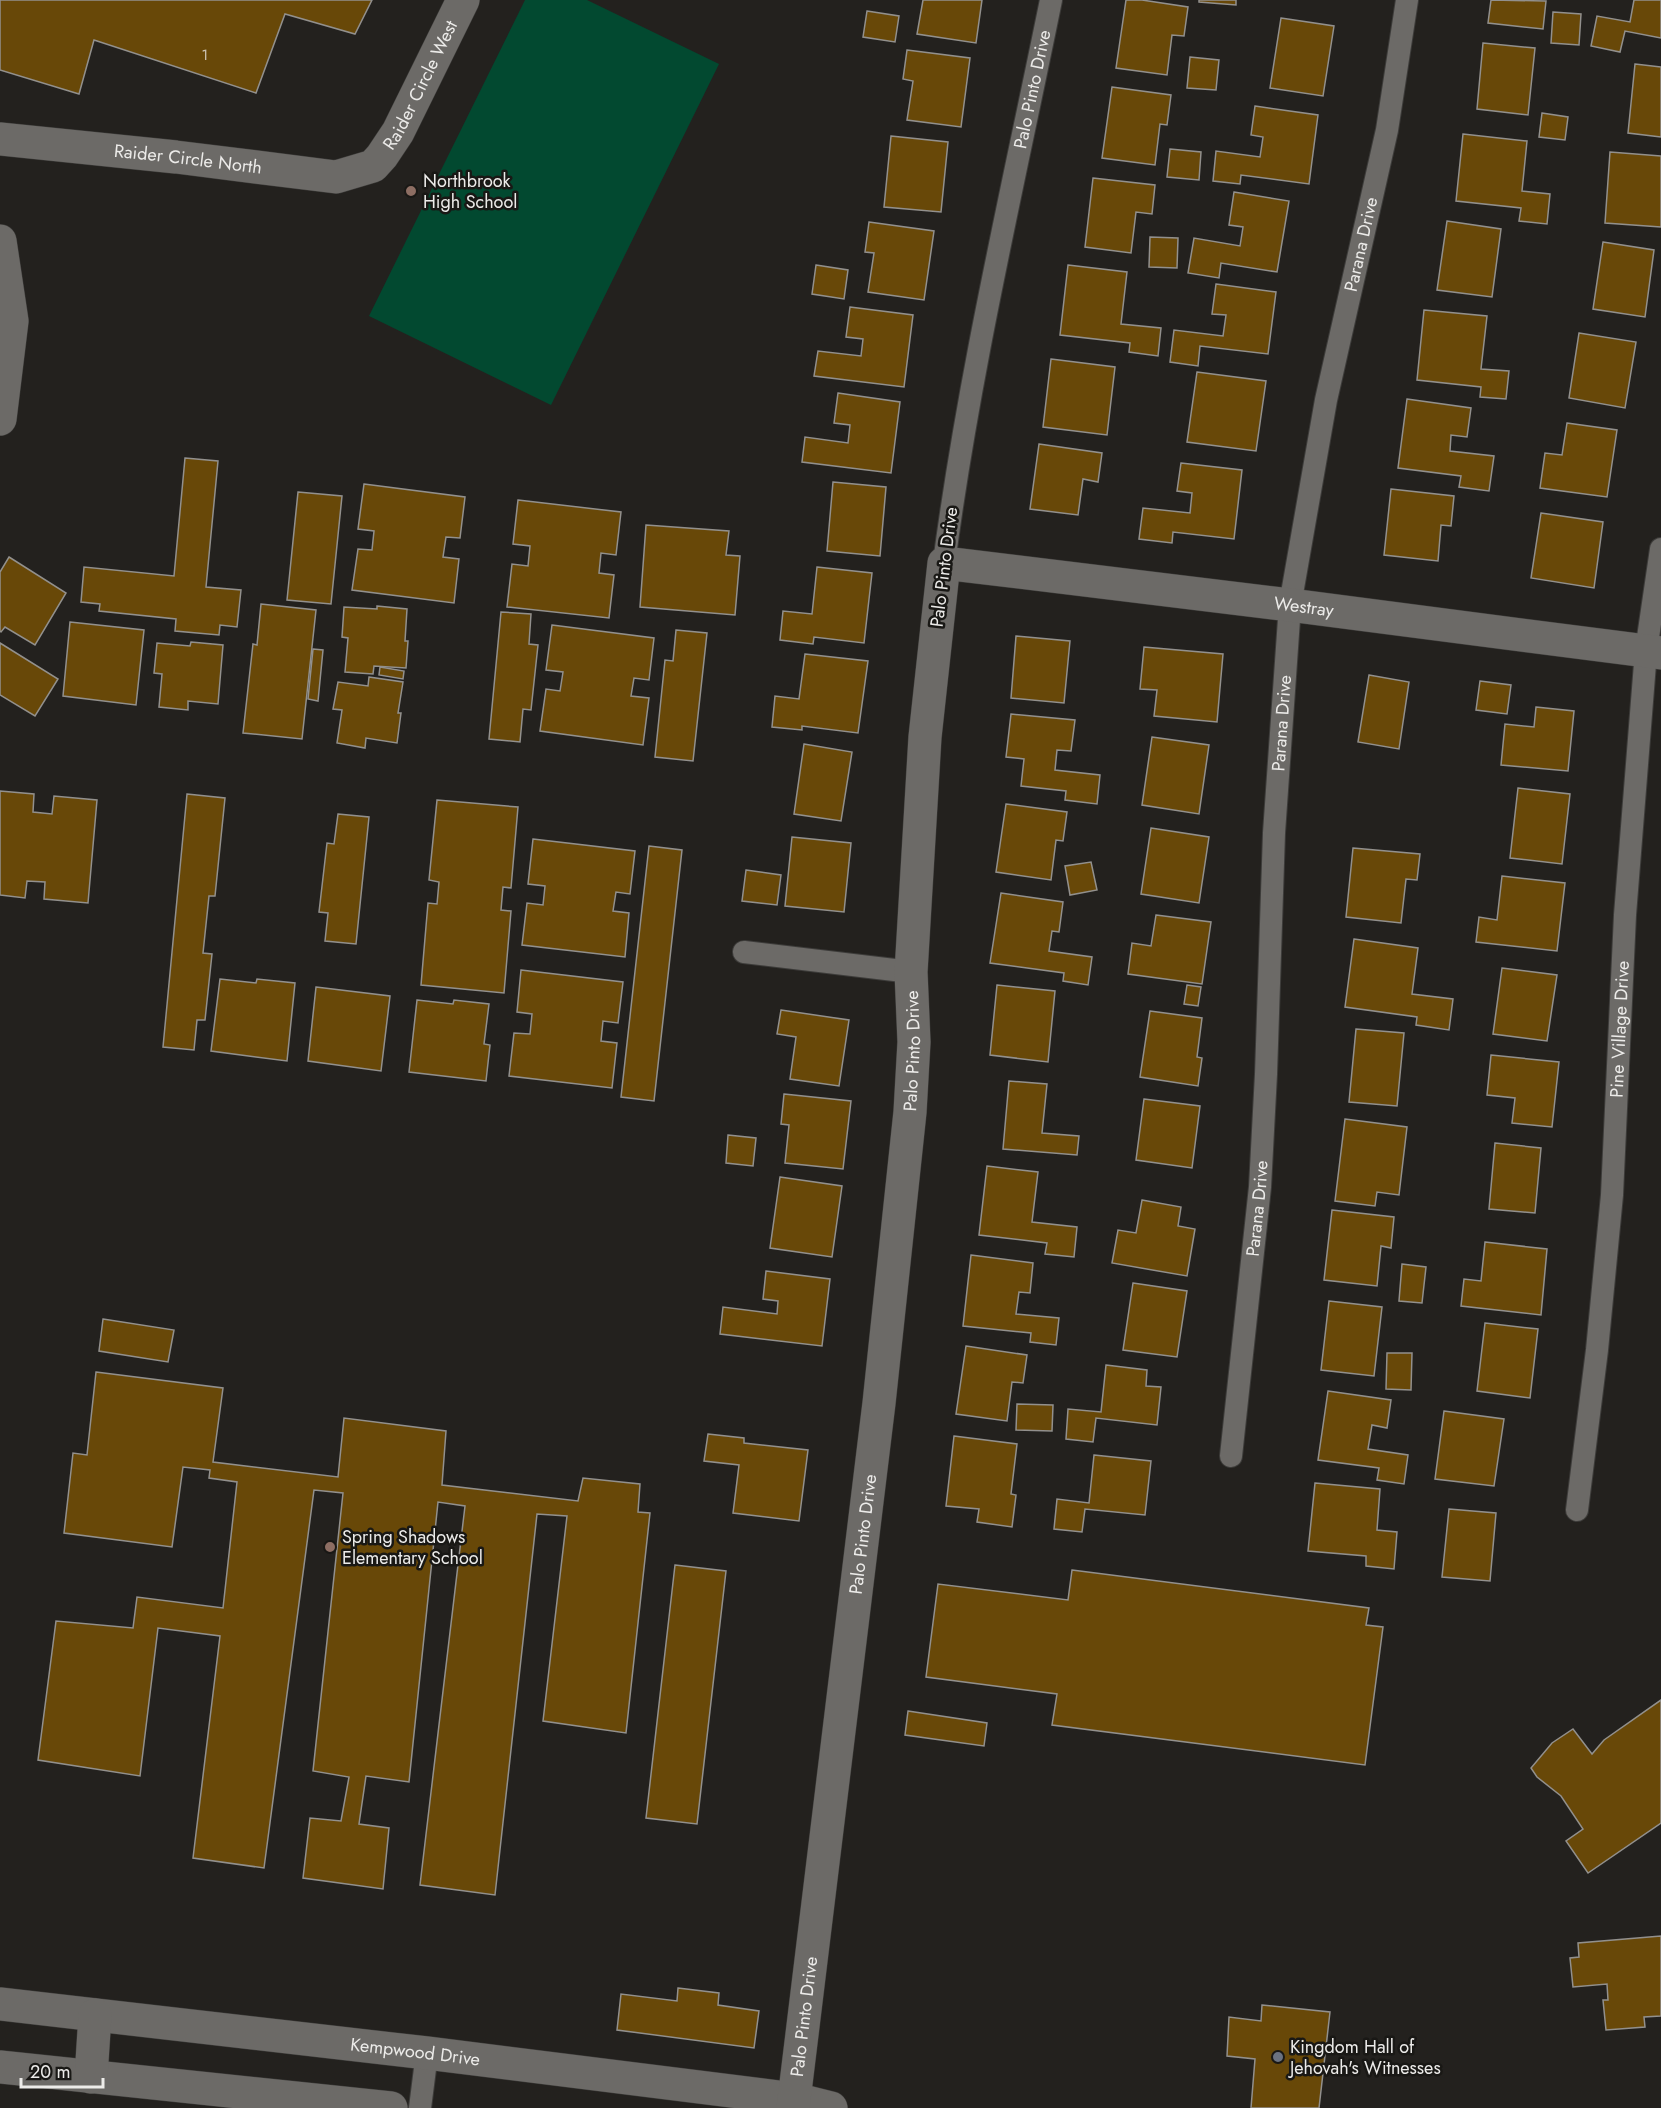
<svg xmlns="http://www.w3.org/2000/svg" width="1661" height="2108" font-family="Jost,sans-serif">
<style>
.green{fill:#024930}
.building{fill:#684808;stroke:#92908d;stroke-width:1.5}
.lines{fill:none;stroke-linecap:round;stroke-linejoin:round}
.street-casing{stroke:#3d3c3a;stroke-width:24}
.secondary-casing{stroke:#3d3c3a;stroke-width:34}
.street{stroke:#6c6a67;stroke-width:22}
.secondary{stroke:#6c6a67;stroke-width:33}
.education-dot{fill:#8d6e63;stroke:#191815;stroke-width:2}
.worship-dot{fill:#6b7280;stroke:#191815;stroke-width:2}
.labels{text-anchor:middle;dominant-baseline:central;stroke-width:5;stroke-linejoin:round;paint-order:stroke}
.number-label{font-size:15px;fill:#cbc2b1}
.street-label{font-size:18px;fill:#ecebe9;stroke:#191815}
.poi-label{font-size:18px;fill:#ecebe9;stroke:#191815;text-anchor:start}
</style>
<rect width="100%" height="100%" fill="#23211e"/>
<!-- green -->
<polygon class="green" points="525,0 587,0 719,64 551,405 369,316"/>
<!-- building -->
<g class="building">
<polygon points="0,0 372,0 355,34 285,14 256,93 94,40 79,94 0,70"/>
<polygon points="923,0 982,0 976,43 917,34"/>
<polygon points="1126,0 1142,0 1188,7 1184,36 1172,35 1167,75 1116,68"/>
<polygon points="1199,0 1236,0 1236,5 1199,2"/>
<polygon points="1491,0 1546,1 1543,29 1488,23"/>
<polygon points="1634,0 1661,0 1661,38 1625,31 1620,52 1591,46 1597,16 1630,22"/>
<polygon points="867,11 899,16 895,42 863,37"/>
<polygon points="1553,12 1581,14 1579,45 1551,43"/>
<polygon points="1281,18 1334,26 1323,96 1270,88"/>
<polygon points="1483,43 1535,48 1528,115 1477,109"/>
<polygon points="907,50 970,58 961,127 907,120 913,81 903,79"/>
<polygon points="1190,57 1219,60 1216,90 1187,88"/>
<polygon points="1635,64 1661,67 1661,137 1628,133"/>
<polygon points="1112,87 1171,95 1167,125 1160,124 1155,165 1102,158"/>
<polygon points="1255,106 1318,115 1309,184 1241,175 1240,184 1213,181 1216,151 1260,157 1263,137 1251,135"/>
<polygon points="1542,113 1568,117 1565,140 1539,137"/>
<polygon points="1463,134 1527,141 1522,191 1550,194 1547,224 1519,221 1521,208 1456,201"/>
<polygon points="891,136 948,142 941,212 884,207"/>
<polygon points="1170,149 1201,152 1199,180 1167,177"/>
<polygon points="1610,152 1661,156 1661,227 1605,223"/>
<polygon points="1093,178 1155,185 1152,214 1136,212 1131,253 1085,247"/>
<polygon points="1234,192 1289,201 1277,272 1221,263 1219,278 1188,273 1194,238 1240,246 1243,227 1229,225"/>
<polygon points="1447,221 1501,229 1492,297 1437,290"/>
<polygon points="869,222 934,231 924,300 868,292 874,253 865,252"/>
<polygon points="1150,237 1178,238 1177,268 1149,267"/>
<polygon points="1603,242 1654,250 1645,317 1593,309"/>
<polygon points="816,265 848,270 844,299 812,294"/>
<polygon points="1068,265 1127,272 1121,324 1161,328 1158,356 1129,352 1130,343 1060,335"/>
<polygon points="1216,284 1276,292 1268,354 1200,346 1198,366 1170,362 1174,330 1223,336 1226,315 1212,314"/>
<polygon points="850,307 913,315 904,387 814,376 818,351 861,356 863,339 846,337"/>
<polygon points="1424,310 1487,316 1481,369 1509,371 1506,399 1480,397 1481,387 1417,380"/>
<polygon points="1579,333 1636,342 1625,408 1569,398"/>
<polygon points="1051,359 1115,367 1107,435 1043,427"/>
<polygon points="1197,372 1266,381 1256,451 1187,442"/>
<polygon points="838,393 900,402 891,473 802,462 805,437 848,443 850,425 834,423"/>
<polygon points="1407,399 1471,408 1467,437 1451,435 1450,451 1494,456 1489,491 1459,487 1461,476 1398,468"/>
<polygon points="1567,423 1617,430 1607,497 1540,488 1545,453 1562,455"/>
<polygon points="1039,444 1102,453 1098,482 1083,479 1078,515 1030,509"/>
<polygon points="185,458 218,461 206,587 241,590 237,627 220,625 219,635 175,631 176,619 99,611 100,604 81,602 84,567 174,576"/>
<polygon points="1181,463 1242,470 1234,539 1173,532 1172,543 1139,539 1143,508 1190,513 1192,493 1177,491"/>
<polygon points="833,482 886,487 880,556 827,551"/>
<polygon points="364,484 465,497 460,538 446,537 443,557 459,559 454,603 352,590 358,549 372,550 374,531 358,529"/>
<polygon points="1391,489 1454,496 1451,526 1441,525 1438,561 1384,555"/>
<polygon points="298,492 342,496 331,604 287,600"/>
<polygon points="518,500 621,512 616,555 601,553 599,573 614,575 609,618 507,607 512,564 528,566 530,546 513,544"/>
<polygon points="1541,513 1603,522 1594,588 1531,578"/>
<polygon points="646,525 729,531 726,555 740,556 735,615 640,607"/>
<polygon points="9,557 66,593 35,645 5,627 1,632 0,631 0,572"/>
<polygon points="817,567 872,573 864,643 814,637 813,644 780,640 783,611 812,614"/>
<polygon points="261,604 316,610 302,739 243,733 253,644 257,645"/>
<polygon points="377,606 407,609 405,641 408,641 406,668 374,666 373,674 345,672 348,638 342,637 344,607 377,609"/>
<polygon points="501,612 531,614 529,644 538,645 531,710 523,709 520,742 489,739"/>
<polygon points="70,622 144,630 136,705 63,696"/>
<polygon points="552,625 654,638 649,680 634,678 631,696 649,698 643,745 540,731 546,689 560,691 563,672 546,670"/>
<polygon points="676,630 707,633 693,761 655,757 665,660 673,661"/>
<polygon points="1016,636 1070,641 1064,703 1011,698"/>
<polygon points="191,642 223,645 218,704 188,701 188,710 159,707 162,674 154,673 157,643 190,646"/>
<polygon points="0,643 58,679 35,716 0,695"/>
<polygon points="1144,647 1223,654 1217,722 1154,716 1157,690 1140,689"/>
<polygon points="313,649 323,650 318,701 308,699"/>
<polygon points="805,654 868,661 858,733 802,726 802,730 772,727 775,696 799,699"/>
<polygon points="380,667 404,671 403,679 379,675"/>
<polygon points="1369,675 1409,682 1399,749 1358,742"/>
<polygon points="369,677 403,682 398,713 401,713 397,743 366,738 365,748 337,743 342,710 333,709 338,682 368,686"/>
<polygon points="1480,681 1511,685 1507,714 1476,710"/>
<polygon points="1536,707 1574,711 1568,771 1501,765 1505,724 1534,727"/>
<polygon points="1011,714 1075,720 1071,751 1057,750 1055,770 1100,775 1097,804 1065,800 1066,791 1021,786 1024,759 1006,757"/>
<polygon points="1152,737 1209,745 1199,814 1142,805"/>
<polygon points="804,744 852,752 841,821 794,814"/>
<polygon points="1518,788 1570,794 1562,864 1510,858"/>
<polygon points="0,791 34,794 33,812 52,814 54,796 97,800 88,903 44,899 45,882 27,881 25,898 0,895"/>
<polygon points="187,794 225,798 215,896 209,896 203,953 212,954 205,1020 197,1020 194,1050 163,1047"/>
<polygon points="437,800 518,807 511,888 503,887 501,910 511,911 504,993 421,985 428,903 437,904 439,882 429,880"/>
<polygon points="1006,804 1067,812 1063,841 1056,840 1051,880 996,872"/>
<polygon points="338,814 369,817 356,944 325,941 328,913 319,912 327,843 334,844"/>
<polygon points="1151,828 1209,837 1199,903 1141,894"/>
<polygon points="792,837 851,843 844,912 785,906"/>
<polygon points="533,839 635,851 630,894 616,892 613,911 629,913 625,957 522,945 527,903 543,905 545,886 528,884"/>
<polygon points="649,846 682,850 654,1101 621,1097"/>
<polygon points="1353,848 1420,854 1417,880 1406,879 1401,923 1346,917"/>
<polygon points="1091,862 1097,890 1070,895 1065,866"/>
<polygon points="746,870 781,875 777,905 742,901"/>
<polygon points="1502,876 1565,883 1557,951 1476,942 1479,917 1497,920"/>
<polygon points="1001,893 1063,902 1059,932 1052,931 1049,951 1092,957 1088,985 1063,981 1064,973 990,963"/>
<polygon points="1156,915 1211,922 1202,984 1128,974 1132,943 1151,946"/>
<polygon points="1354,939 1418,948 1412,994 1453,999 1449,1030 1416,1025 1417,1017 1345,1007"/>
<polygon points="1502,968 1557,975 1547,1041 1493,1034"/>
<polygon points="521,970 623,982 618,1023 603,1021 601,1041 617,1043 612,1088 509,1076 514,1033 530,1034 532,1014 517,1012"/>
<polygon points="220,979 256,983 257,979 295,983 287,1061 211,1051"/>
<polygon points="997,985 1055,991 1048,1062 990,1055"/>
<polygon points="1187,985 1201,987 1198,1006 1184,1004"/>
<polygon points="316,987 390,996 381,1071 308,1061"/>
<polygon points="417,1000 453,1004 454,1000 489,1004 484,1044 490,1045 486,1081 409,1072"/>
<polygon points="781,1010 849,1020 839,1086 790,1079 796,1037 777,1034"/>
<polygon points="1150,1011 1202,1018 1197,1057 1202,1058 1198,1086 1140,1077"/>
<polygon points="1356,1029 1404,1033 1397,1106 1349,1102"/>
<polygon points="1491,1055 1559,1062 1552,1127 1512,1123 1515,1098 1487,1095"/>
<polygon points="1009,1081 1047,1084 1042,1133 1079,1136 1077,1155 1003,1149"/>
<polygon points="784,1094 851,1101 843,1169 785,1163 789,1125 781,1124"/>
<polygon points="1144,1099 1200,1106 1192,1168 1136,1160"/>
<polygon points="1345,1119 1407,1127 1399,1195 1377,1192 1375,1206 1335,1201"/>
<polygon points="728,1135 756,1138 753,1166 726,1163"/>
<polygon points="1495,1143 1541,1148 1535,1213 1489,1209"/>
<polygon points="987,1166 1038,1172 1032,1222 1077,1227 1074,1257 1045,1254 1047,1243 979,1235"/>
<polygon points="780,1177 842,1186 832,1257 770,1248"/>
<polygon points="1142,1200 1181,1207 1178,1226 1195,1229 1187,1276 1112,1263 1118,1230 1136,1233"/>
<polygon points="1332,1210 1394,1217 1391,1248 1381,1246 1377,1286 1324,1280"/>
<polygon points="1485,1242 1547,1249 1541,1315 1461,1306 1464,1279 1481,1281"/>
<polygon points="971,1255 1033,1263 1030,1293 1019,1292 1016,1314 1059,1318 1056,1345 1030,1342 1031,1333 963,1326"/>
<polygon points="1402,1264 1426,1267 1422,1303 1399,1301"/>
<polygon points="766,1271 830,1279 822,1346 720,1334 723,1307 777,1314 778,1301 763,1299"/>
<polygon points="1133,1283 1187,1291 1177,1357 1123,1350"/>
<polygon points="1329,1301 1382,1307 1374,1376 1321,1370"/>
<polygon points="103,1319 174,1330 168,1362 99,1351"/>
<polygon points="1485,1323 1538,1329 1530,1398 1477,1391"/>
<polygon points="966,1346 1027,1355 1023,1383 1012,1382 1007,1421 956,1414"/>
<polygon points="1387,1353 1412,1353 1411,1390 1386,1389"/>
<polygon points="1106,1365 1147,1370 1146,1386 1161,1387 1157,1425 1096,1418 1093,1442 1066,1439 1068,1409 1101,1412"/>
<polygon points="96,1372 223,1388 213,1462 338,1477 344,1418 446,1431 442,1485 578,1501 583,1478 640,1484 638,1512 650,1513 626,1733 543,1721 567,1516 537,1514 495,1895 420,1885 465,1506 438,1502 409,1782 366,1776 359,1824 389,1828 383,1889 303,1878 310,1818 341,1821 349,1777 313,1771 343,1493 314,1490 264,1868 193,1858 220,1636 158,1628 140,1776 38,1760 56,1621 133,1628 137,1597 223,1608 237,1482 209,1478 210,1470 183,1467 172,1547 64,1533 73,1453 87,1455"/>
<polygon points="1328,1391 1391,1400 1387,1428 1372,1425 1368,1449 1408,1455 1404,1484 1377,1480 1379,1468 1318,1460"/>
<polygon points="1017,1404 1053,1405 1052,1431 1016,1430"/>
<polygon points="1444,1411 1504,1419 1494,1486 1435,1479"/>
<polygon points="708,1434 744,1438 744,1443 808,1450 799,1521 733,1513 739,1465 704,1461"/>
<polygon points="954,1436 1017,1444 1011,1494 1016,1495 1012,1527 977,1522 979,1509 946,1506"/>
<polygon points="1094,1455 1151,1461 1145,1515 1085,1509 1082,1532 1054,1529 1057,1499 1089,1503"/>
<polygon points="1315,1483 1380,1489 1377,1530 1397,1532 1394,1569 1366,1566 1366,1556 1308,1551"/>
<polygon points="1449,1509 1496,1513 1490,1581 1442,1577"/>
<polygon points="675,1565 726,1571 697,1824 646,1818"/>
<polygon points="1072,1570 1369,1608 1366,1625 1383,1627 1365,1765 1052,1725 1057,1694 926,1677 938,1584 1068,1600"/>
<polygon points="1661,1700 1661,1823 1588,1873 1566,1841 1583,1829 1561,1796 1537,1777 1531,1768 1552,1743 1573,1729 1592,1754 1604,1740"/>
<polygon points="908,1711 987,1723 984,1746 905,1735"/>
<polygon points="1661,1936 1661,2016 1644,2017 1645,2027 1606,2030 1603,2000 1608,2000 1607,1984 1573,1987 1570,1958 1579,1957 1578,1943"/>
<polygon points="678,1988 719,1993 718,2005 759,2011 754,2048 617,2030 621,1994 677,2001"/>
<polygon points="1262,2005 1330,2012 1319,2108 1251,2108 1255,2059 1227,2056 1229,2017 1261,2021"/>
</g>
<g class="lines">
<!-- street casing -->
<g class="street-casing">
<g id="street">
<path id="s1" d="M 944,563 C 969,373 1013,187 1051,0"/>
<polyline points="744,952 911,972"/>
<path id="s2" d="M 1231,1456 L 1260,1187 L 1266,1074 L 1274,833 L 1290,605 L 1326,400 L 1387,130 L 1407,0"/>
<path id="s3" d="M 1577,1510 L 1597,1350 L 1612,1195 L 1625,915 L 1646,651 L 1661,549"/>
<polyline points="420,2108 427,2053"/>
</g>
</g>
<!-- secondary casing -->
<g class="secondary-casing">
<g id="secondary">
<path id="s4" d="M 0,139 L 176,157 L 336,177 L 373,166 L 382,156 L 398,132 L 463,0"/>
<polyline points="0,241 12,321 0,419"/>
<path id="s5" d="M 0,2004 L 427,2053 L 795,2099 L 831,2108"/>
<polyline points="0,2067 391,2108"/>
<polyline points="91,2077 95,2015"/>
<path id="s6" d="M 793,2108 L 879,1403 L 910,1112 L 914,1042 L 911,972 L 925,737 L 944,563 L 1290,605 L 1661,653"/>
</g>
</g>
<!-- street -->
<use href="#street" class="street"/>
<!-- secondary -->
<use href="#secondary" class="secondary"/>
</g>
<!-- markers -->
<g class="education-dot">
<circle cx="411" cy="191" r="6"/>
<circle cx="330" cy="1547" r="6"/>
</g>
<circle class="worship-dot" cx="1278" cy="2057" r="6"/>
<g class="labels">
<!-- number labels -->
<g class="number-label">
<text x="205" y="55">1</text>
</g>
<!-- street labels -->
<g class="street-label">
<text stroke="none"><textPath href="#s4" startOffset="471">Raider Circle West</textPath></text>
<text stroke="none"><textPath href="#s1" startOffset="482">Palo Pinto Drive</textPath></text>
<text stroke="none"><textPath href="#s4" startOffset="189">Raider Circle North</textPath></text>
<text stroke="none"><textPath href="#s2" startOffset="1221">Parana Drive</textPath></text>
<text transform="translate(944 567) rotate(-83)">Palo Pinto Drive</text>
<text stroke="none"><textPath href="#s6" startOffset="1916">Westray</textPath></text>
<text stroke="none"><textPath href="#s2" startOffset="735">Parana Drive</textPath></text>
<text stroke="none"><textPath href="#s3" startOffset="483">Pine Village Drive</textPath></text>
<text stroke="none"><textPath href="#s6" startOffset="1064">Palo Pinto Drive</textPath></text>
<text stroke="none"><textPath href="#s2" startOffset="249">Parana Drive</textPath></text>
<text stroke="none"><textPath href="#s6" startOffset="578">Palo Pinto Drive</textPath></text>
<text stroke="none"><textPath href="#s6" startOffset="92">Palo Pinto Drive</textPath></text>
<text stroke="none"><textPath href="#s5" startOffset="418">Kempwood Drive</textPath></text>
</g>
<!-- poi labels -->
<g class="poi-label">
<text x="423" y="181">Northbrook<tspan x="423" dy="21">High School</tspan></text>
<text x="342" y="1537">Spring Shadows<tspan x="342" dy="21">Elementary School</tspan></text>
<text x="1290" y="2047">Kingdom Hall of<tspan x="1290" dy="21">Jehovah's Witnesses</tspan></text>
</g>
</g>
<!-- scale -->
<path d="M21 2078v9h82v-9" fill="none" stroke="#ecebe9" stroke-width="3"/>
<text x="30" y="2078" font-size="18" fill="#ecebe9" stroke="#191815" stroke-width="4.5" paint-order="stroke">20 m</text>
</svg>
